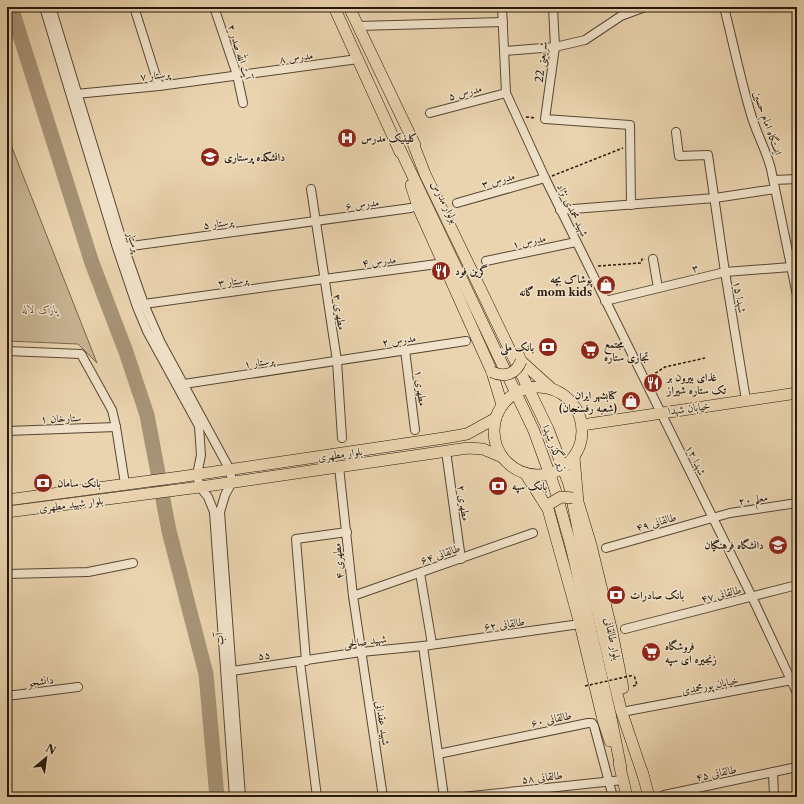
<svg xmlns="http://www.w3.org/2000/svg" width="804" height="804" font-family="'Libre Caslon Text',Amiri,serif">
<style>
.park{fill:#c8b493;stroke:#76664f}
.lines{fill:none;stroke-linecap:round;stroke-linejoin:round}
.river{stroke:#a79477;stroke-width:15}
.minor-casing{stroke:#564734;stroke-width:10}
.major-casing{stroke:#24180b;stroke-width:12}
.path{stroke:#24180b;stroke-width:1.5;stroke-dasharray:3 2;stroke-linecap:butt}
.minor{stroke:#f1e3cb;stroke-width:8}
.major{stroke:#ead4af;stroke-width:11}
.major-bridge-casing{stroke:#24180b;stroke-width:12;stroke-linecap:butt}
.path-bridge{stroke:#24180b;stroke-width:1.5;stroke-dasharray:3 2;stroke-linecap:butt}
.major-bridge{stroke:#ead4af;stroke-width:11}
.labels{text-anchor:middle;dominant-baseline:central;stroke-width:3;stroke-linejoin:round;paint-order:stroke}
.street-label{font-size:11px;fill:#24180b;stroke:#f1e3cb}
.poi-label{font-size:11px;font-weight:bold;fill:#24180b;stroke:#f1e3cb;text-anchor:start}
.park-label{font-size:11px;font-style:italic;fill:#554734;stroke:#f1e3cb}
</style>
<rect width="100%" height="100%" fill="#ead4af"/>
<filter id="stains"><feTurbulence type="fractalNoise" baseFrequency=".005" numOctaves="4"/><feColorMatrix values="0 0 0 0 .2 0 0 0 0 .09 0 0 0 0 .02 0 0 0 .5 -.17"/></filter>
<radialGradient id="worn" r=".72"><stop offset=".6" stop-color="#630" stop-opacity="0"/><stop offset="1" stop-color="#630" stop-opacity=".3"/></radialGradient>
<!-- park -->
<polygon class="park" points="7,135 97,363 78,344 7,341"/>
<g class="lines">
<!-- river -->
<polyline class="river" points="11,7 92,263 126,352 147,415 169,531 206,674 217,797"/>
<!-- minor casing -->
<g class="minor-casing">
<g id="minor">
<polyline points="44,7 117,248 137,307 147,331 199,426 201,455 197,475 200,487 208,497 214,512 234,797"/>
<polyline points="51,7 124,247 144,304 161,343 230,470 232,482 225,495 220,512 241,797"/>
<polyline points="134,7 159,86"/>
<polyline points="214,7 237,75 243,103"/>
<polyline points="502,7 506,93 545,178 752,597 797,693"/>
<polyline points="553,7 555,47 545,119 630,125 631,205"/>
<path d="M 724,7 C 733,42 740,77 750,111 C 755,131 766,149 771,169 L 797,295"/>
<polyline points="358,26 503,22"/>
<polyline points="504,51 555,47 585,40 621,16 645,7"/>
<polyline points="76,94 159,86 358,59"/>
<polyline points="430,113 506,93"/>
<polyline points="676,132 679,156 708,155 725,272 746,400"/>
<polyline points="774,180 797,179"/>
<polyline points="311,189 337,361 342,438"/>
<polyline points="457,203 545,178"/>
<polyline points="560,210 715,198 775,189"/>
<polyline points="124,247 411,208"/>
<polyline points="653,259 658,288"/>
<polyline points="486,261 576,242"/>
<polyline points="605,301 725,272 791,267"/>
<polyline points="144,304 324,279 437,264"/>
<polyline points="405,350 415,430"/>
<polyline points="7,351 81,354 112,410 116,427 125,484"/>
<polyline points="184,384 466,341"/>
<polyline points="7,431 116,427"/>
<polyline points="446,451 461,559"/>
<polyline points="339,467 353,596 383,797"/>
<polyline points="606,548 730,513 797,503"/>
<polyline points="420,573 432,644"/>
<polyline points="7,574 88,572 133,563"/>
<polyline points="353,596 533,533"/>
<polyline points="625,629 797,585"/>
<polyline points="423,646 444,797"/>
<polyline points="306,661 296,539 347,532"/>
<polyline points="300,662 317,797"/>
<polyline points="232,671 361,652 423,646 580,624"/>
<polyline points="7,696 78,687"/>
<polyline points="627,711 797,679"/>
<polyline points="438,754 588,723 592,723 594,726 613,797"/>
<polyline points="773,772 774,797"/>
<polyline points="664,795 797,767"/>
<polyline points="462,797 623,780"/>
</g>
</g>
<!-- major casing -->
<g class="major-casing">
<g id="major">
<polyline points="334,7 400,152"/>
<polyline points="349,7 415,145"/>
<polyline points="411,138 425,174 548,429 569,484 581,544 621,710 644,778"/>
<polyline points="398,145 534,431 555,489 571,546 610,713 621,768"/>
<polyline points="411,185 418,207 492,372 502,405"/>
<polyline points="518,354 521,361 552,389"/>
<circle cx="538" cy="431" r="44"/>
<polyline points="582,425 797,393"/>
<polyline points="574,457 578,502 591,545 612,632 623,688"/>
<polyline points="525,473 548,509 580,624 603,720 610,741"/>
<polyline points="7,500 180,477 444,438 467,434 496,418"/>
<polyline points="7,512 200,487 468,448 483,449 502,457"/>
<polyline points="619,763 627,797"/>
<polyline points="642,771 649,797"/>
</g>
</g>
<!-- path -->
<g class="path">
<polyline points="526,117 536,118"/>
<polyline points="552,176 623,148"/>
<polyline points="598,266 641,263 642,259 645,259"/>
<polyline points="651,376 665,367 705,358"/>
<polyline points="633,686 637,685 634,675"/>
</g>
<!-- minor -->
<use href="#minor" class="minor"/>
<!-- major -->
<use href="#major" class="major"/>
<!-- major-bridge casing -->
<g class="major-bridge-casing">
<g id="major-bridge">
<path d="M 492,372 C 505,378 516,374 521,361"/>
<polyline points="551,503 561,497 573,498"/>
</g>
</g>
<!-- path-bridge -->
<polyline class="path-bridge" points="585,686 634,675"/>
<!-- major-bridge -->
<use href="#major-bridge" class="major-bridge"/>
</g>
<!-- icons -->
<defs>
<g id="hospital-disc" transform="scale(1)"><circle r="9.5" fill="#8f2418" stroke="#f1e3cb"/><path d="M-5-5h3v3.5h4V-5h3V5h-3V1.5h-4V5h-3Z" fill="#fff"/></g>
<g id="university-disc" transform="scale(1)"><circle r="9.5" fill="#8f2418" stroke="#f1e3cb"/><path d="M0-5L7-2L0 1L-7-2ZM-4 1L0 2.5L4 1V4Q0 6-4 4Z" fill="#fff"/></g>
<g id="restaurant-disc" transform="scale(1)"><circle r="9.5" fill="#8f2418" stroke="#f1e3cb"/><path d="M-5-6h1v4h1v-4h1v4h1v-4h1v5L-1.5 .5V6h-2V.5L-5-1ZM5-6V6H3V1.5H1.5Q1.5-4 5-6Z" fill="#fff"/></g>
<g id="shop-disc" transform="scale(1)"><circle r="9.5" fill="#8f2418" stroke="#f1e3cb"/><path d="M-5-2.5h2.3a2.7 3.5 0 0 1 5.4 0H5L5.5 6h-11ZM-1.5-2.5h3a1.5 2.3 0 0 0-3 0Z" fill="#fff"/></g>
<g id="bank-disc" transform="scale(1)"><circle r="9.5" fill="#8f2418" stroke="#f1e3cb"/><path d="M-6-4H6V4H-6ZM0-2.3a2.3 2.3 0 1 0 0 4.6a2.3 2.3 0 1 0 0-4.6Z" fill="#fff"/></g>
<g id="supermarket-disc" transform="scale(1)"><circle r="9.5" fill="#8f2418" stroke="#f1e3cb"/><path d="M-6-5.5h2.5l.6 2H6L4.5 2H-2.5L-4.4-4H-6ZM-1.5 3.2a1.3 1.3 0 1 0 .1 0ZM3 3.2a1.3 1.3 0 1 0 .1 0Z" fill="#fff"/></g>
</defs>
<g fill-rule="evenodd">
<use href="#hospital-disc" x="347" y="138"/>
<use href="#university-disc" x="210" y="157"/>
<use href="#restaurant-disc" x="441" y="271"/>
<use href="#shop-disc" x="606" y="285"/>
<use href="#bank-disc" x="548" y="347"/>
<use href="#supermarket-disc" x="590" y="350"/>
<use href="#restaurant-disc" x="653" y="383"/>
<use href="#shop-disc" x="631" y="401"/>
<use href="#bank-disc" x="43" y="483"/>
<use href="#bank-disc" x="498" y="486"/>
<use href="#university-disc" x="778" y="545"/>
<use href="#bank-disc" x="616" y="595"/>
<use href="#supermarket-disc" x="651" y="652"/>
</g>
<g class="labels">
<!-- street labels -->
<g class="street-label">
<text transform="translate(240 52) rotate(73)">آیت الله صدر ۲</text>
<text transform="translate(296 57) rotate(-8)">مدرس ۸</text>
<text transform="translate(541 62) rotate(-84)">شریعتی 22</text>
<text transform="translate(155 75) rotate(-6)">پرستار ۷</text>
<text transform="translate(465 92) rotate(-15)">مدرس ۵</text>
<text transform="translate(768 123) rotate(71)">ایستگاه امام حسین</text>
<text transform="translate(498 180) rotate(-16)">مدرس ۳</text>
<text transform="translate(445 202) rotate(63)">بولوار مدرس</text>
<text transform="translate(362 204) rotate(-8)">مدرس ۶</text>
<text transform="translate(573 210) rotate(64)">شهید محمدی نژاد</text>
<text transform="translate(218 223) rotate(-8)">پرستار ۵</text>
<text transform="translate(529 241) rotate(-12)">مدرس ۱</text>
<text transform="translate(134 242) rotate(72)">پرستار</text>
<text transform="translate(379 261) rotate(-7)">مدرس ۴</text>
<text transform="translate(695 268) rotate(-13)">۳</text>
<text transform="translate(233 281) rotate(-8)">پرستار ۳</text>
<text transform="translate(740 297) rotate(80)">شهدا ۱۵</text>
<text transform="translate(340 312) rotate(82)">مطهری ۳</text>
<text transform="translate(399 340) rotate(-9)">مدرس ۲</text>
<text transform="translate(259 362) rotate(-8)">پرستار ۱</text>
<text transform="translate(421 388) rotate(83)">مطهری ۱</text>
<text transform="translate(689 408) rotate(-8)">خیابان شهدا</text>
<text transform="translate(61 418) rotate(-2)">ستارخان ۱</text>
<text transform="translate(555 448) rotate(68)">زیر گذر شهدا</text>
<text transform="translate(340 454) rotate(-8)">بلوار مطهری</text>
<text transform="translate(696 460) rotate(64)">۱۲ شهدا</text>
<text transform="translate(753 499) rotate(-9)">معلم ۲۰</text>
<text transform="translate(464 503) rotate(82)">مطهری ۲</text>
<text transform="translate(71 504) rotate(-7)">بلوار شهید مطهری</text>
<text transform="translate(656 522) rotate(-16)">طالقانی ۴۹</text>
<text transform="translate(440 554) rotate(-19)">طالقانی ۶۴</text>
<text transform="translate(338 561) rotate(-95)">مطهری ۴</text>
<text transform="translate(721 594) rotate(-14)">طالقانی ۴۷</text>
<text transform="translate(504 624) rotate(-8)">طالقانی ۶۲</text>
<text transform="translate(219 639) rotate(-94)">آب</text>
<text transform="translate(613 639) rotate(78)">بلوار طالقانی</text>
<text transform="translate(365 641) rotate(-7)">شهید صالحی</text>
<text transform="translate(264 655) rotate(-8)">۵۵</text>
<text transform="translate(41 681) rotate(-8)">دانشجو</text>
<text transform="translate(710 685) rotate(-11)">خیابان پورمحمدی</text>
<text transform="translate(551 719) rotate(-12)">طالقانی ۶۰</text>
<text transform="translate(383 723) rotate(81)">شهید عقدانی</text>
<text transform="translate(716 773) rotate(-12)">طالقانی ۴۵</text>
<text transform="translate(542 777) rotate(-6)">طالقانی ۵۸</text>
</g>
<!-- poi labels -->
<g class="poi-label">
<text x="361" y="138">کلینیک مدرس</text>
<text x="224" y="157">دانشکده پرستاری</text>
<text x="455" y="271">گرین فود</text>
<text x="592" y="279" text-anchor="end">پوشاک بچه<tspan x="592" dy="13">گانه mom kids</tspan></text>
<text x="604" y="344">مجتمع<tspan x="604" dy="13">تجاری ستاره</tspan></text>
<text x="534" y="347" text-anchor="end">بانک ملی</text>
<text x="667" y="377">غذای بیرون بر<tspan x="667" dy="13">تک ستاره شیراز</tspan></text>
<text x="617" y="395" text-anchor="end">کتابشهر ایران<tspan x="617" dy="13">(شعبه رفسنجان)</tspan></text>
<text x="57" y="483">بانک سامان</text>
<text x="512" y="486">بانک سپه</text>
<text x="764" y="545" text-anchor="end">دانشگاه فرهنگیان</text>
<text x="630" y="595">بانک صادرات</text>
<text x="665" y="646">فروشگاه<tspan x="665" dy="13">زنجیره ای سپه</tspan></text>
</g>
<!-- park labels -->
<g class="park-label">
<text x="40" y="309">پارک لاله</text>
</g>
</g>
<!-- margin -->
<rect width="804" height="804" fill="none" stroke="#ead4af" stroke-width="24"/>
<rect x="8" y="8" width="788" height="788" fill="none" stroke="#24180b" stroke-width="2"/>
<rect x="12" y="12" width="780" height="780" fill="none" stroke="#24180b"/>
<!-- north arrow -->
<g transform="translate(46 758) rotate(29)" stroke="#f1e3cb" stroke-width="3" paint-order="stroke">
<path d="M0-3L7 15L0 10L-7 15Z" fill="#24180b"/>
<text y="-6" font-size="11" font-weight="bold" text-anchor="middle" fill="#24180b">N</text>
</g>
<rect width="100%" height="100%" filter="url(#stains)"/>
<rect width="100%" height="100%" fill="url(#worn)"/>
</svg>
